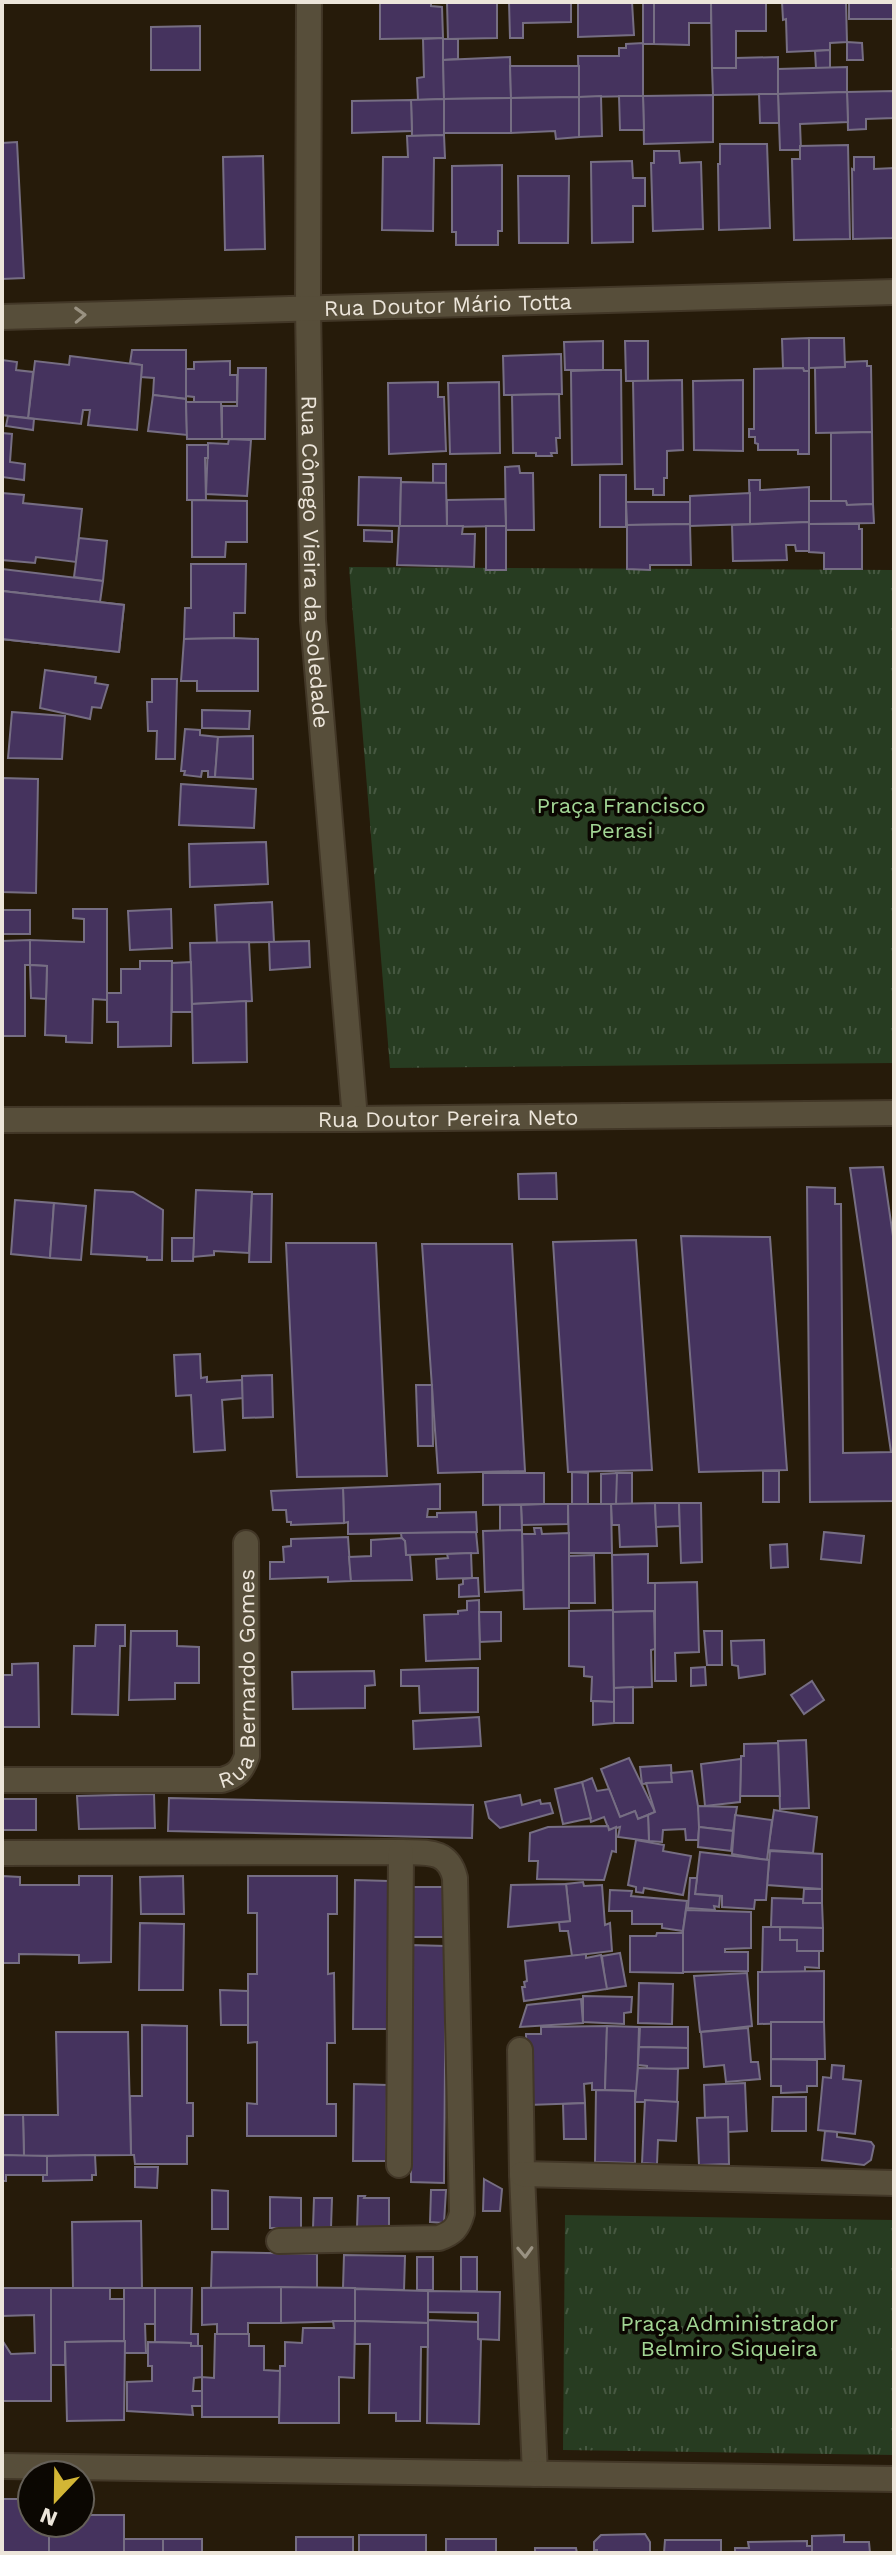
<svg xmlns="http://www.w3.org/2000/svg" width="896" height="2555" font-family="'Work Sans',sans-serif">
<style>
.park{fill:url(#park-tufts)}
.building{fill:#45335e;stroke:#766e83;stroke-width:2}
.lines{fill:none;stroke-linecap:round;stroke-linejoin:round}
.minor-casing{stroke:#423727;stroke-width:28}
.tertiary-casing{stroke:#423727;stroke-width:28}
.minor{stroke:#574e3a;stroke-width:24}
.tertiary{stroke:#574e3a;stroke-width:24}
.oneway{stroke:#9a9282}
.labels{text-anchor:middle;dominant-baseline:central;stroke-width:7;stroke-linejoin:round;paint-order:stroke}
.street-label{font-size:22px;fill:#ece5da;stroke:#0b0702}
.park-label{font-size:22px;fill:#a2d594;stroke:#0b0702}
</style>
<defs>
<pattern id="park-tufts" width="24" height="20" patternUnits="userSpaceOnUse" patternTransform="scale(2)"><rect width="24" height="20" fill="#273c21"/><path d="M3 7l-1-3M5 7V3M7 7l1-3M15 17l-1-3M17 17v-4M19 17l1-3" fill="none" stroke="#465841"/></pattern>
</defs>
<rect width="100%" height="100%" fill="#261b0a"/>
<!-- park -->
<g class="park">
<polygon points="349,567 894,570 894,1063 390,1068"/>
<polygon points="565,2215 894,2220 894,2455 563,2450"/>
</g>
<!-- building -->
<g class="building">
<polygon points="380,2 442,2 431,3 431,6 442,7 443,38 380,39"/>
<polygon points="447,2 497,2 497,38 448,39"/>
<polygon points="509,2 571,2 571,22 523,23 523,38 510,38"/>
<polygon points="578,2 632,2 634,35 578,37"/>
<rect x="643" y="2" width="11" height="42"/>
<polygon points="654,2 711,2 711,23 689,23 689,45 654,44"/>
<polygon points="711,2 766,2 766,31 736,31 736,68 712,68"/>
<polygon points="782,2 846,3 847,42 830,43 830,50 787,52 786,19 783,20"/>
<rect x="849" y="2" width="45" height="17"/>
<polygon points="200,26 200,70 151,70 151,27"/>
<polygon points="443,38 444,99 418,100 417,78 424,77 423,39"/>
<polygon points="443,39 458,39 458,59 443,60"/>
<polygon points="847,42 862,43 863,60 847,60"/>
<polygon points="643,43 643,96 579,97 578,56 619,56 619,48 626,48 626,44"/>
<polygon points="830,50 830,68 816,68 815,51"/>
<polygon points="510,57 511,98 444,99 443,60"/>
<polygon points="778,57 778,94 713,95 712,68 736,68 736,58"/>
<polygon points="510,66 579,66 579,97 511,98"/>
<polygon points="847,67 847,92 778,94 778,69"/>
<polygon points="894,91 894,118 866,119 866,129 848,130 847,92"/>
<polygon points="847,92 848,122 800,124 801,150 780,150 778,94"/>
<polygon points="759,94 778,94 779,123 760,123"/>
<polygon points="713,95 713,142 644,144 643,96"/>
<polygon points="601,96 602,136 579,137 579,97"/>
<polygon points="619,96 643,96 644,130 620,130"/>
<polygon points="579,97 579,137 556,139 555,131 511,133 511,98"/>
<polygon points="511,98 511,133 444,133 444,99"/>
<polygon points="444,99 444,135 412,136 411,100"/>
<polygon points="411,100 412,131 352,133 352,101"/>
<polygon points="444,135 445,158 434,158 433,231 382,230 383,157 408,157 407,136"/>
<polygon points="17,142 24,278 2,279 2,143"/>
<polygon points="720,144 767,144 770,228 719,230 718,164 720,164"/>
<polygon points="848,145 850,239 794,240 792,159 800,159 800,146"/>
<polygon points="654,151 679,151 680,163 701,162 703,229 653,231 651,163 654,163"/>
<polygon points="263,156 265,249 225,250 223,157"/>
<polygon points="854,157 874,157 874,169 894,168 894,238 853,239 852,169 854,170"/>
<polygon points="632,161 633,178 645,178 645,206 633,206 633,242 592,243 591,162"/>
<polygon points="502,165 502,231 498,231 498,245 456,245 456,232 452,232 452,166"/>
<polygon points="518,176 569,176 568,243 519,243"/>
<polygon points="809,338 844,338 845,367 809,368"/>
<polygon points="809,338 809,371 804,371 803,368 783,368 782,339"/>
<polygon points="603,341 603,370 565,370 564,342"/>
<polygon points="625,341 648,341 648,381 626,381"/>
<polygon points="132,350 186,350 186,399 153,395 154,378 141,377 142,365 130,363"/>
<polygon points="561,354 562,394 504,395 503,356"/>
<polygon points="70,356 142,365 137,430 88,425 90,410 83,410 81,424 28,418 35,361 69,365"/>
<polygon points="2,360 17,362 16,370 33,372 28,418 2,415"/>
<polygon points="230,361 230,375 237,375 237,402 194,402 194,397 186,396 186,369 194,369 194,362"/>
<polygon points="867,361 867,366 871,366 872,432 816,433 815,368 845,367 845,362"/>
<polygon points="238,368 266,368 265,439 222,439 222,406 237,406"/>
<polygon points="803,368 804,371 809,371 809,454 798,454 798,450 758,450 758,444 755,443 755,437 749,437 749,429 754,429 754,369"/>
<polygon points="603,370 621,370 622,464 572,465 571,371"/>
<polygon points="682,380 683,450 667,451 667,478 664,478 664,495 653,495 653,489 635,489 633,381"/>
<polygon points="743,380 743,451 694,450 693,381"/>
<polygon points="438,382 438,397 444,397 446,451 389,454 388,383"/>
<polygon points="499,382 500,453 450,454 448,383"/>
<polygon points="559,394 560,438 556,438 557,453 551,453 552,456 536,456 536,453 513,453 512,395"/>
<polygon points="153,395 186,399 187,435 148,431"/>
<polygon points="186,402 221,402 222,439 187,439"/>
<polygon points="8,416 34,419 33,430 6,426"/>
<polygon points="872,432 873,504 847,505 846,501 831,501 831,433"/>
<polygon points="2,433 12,434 10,462 25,464 24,480 2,477"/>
<polygon points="229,439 251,440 247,496 206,494 208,443 228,444"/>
<polygon points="187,445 208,445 208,458 205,458 206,500 187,500"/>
<rect x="433" y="464" width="13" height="19"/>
<polygon points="519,466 520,473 533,473 534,530 506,530 505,467"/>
<rect x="600" y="475" width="26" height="52"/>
<polygon points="359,477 401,478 400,526 358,525"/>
<polygon points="749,480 760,480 760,490 809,487 809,522 750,524"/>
<polygon points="401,482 446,483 447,527 400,526"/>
<polygon points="2,493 24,495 23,503 82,509 76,562 36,557 35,563 2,560"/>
<polygon points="750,493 750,524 690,526 690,496"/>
<polygon points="505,499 506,526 447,527 447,500"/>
<polygon points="192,500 247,501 247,542 226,542 225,557 192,557"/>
<polygon points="809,501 846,501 847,505 873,504 874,523 809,524"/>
<polygon points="626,502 690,502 690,524 627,525"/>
<polygon points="809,522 809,551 796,551 795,545 786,545 787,560 733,561 732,525"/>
<polygon points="690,524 691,565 650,565 650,570 627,569 627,525"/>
<polygon points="809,524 859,524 859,529 862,529 862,569 824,569 824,553 809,552"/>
<polygon points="399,526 463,526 462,534 475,534 474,567 397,565"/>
<rect x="486" y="526" width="20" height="44"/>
<polygon points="364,530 392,531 392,542 364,541"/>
<polygon points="79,538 107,541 103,581 74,577"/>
<polygon points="191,564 246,564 245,613 234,613 234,638 184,639 185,608 191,608"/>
<polygon points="2,569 103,581 100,602 2,591"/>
<polygon points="2,591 124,605 119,652 2,639"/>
<polygon points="2,591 124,605 119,652 2,639"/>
<polygon points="234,638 258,639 258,691 197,691 197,681 181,681 184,639"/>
<polygon points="45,670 96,677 95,683 108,685 101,708 92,707 90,719 40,708"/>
<polygon points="152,679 177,679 175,759 156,759 157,731 148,731 147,702 152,702"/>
<polygon points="202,710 250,711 249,729 202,728"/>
<polygon points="12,712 65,716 62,759 8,758"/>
<polygon points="185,729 200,730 200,735 218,737 215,777 208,777 208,771 202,771 201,777 184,775 185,771 181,771"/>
<polygon points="253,736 253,779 215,777 218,737"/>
<polygon points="2,778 38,779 36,893 2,892"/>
<polygon points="181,784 256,789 254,828 179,825"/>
<polygon points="266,842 268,884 190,887 189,844"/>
<polygon points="272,902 274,942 217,943 215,905"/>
<polygon points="73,909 107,909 107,1000 93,999 92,1043 66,1042 66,1036 45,1035 47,966 30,965 30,940 84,942 84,919 73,918"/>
<polygon points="171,909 172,948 130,950 128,911"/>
<rect x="2" y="910" width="28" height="24"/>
<polygon points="30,940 30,965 25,965 25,1036 2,1036 2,941"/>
<polygon points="309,941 310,967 270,970 269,942"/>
<polygon points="249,942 252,1001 192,1004 190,943"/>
<polygon points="140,961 172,961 171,1046 118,1047 118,1022 107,1022 107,993 121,993 121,969 140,969"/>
<polygon points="191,962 192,1012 172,1012 172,963"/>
<polygon points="30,965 47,966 46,999 31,998"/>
<polygon points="246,1001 247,1062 193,1063 192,1004"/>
<polygon points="883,1167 894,1243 894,1501 810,1502 807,1187 835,1188 835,1204 841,1204 843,1453 891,1452 850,1168"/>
<polygon points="556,1173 557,1199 519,1199 518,1174"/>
<polygon points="95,1190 133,1192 163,1210 162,1260 147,1260 147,1257 91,1254"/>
<polygon points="196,1190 252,1192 249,1253 214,1251 214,1255 193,1257"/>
<polygon points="252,1194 272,1194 271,1262 249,1262"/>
<polygon points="15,1200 54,1203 50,1258 11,1254"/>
<polygon points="54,1203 86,1206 81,1260 50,1258"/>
<polygon points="681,1236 770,1237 787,1470 699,1472"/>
<polygon points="172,1238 194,1238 193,1261 172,1261"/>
<polygon points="636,1240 652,1470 568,1472 553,1242"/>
<polygon points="286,1243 376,1243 387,1476 297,1477"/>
<polygon points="422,1244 512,1244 525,1471 438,1473"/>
<polygon points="200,1354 201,1378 207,1377 207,1382 242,1380 243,1398 222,1400 225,1450 194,1452 191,1395 176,1396 174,1355"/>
<polygon points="272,1375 273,1417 243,1418 242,1376"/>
<polygon points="416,1385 432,1385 433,1446 418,1446"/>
<rect x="763" y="1471" width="16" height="31"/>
<polygon points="572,1472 588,1473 588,1504 572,1504"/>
<polygon points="483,1473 544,1473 544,1504 483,1505"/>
<rect x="616" y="1473" width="16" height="31"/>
<polygon points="617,1473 616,1504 601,1504 601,1474"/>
<polygon points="440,1484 440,1509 428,1509 427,1517 437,1517 437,1513 476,1512 477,1532 348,1534 348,1522 344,1523 343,1488"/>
<polygon points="343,1488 344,1523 291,1525 291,1522 287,1522 286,1510 273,1510 271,1491"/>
<polygon points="655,1503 657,1546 620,1547 619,1525 612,1525 611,1504"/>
<polygon points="655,1503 679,1503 680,1526 656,1527"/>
<polygon points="679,1503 701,1503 702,1562 681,1563"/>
<polygon points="544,1504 568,1504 568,1524 522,1525 521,1505"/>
<polygon points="568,1504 611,1504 612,1553 569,1553"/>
<polygon points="500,1505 521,1505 522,1530 500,1531"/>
<polygon points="534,1528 541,1528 542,1534 569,1533 569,1608 524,1609 522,1534 535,1534"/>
<polygon points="522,1530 523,1590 485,1592 483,1531"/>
<polygon points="476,1532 478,1553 406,1555 405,1541 402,1541 401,1533"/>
<polygon points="824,1532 864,1536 861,1563 821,1559"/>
<polygon points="348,1537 351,1581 328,1582 328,1577 270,1579 270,1562 284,1562 283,1547 291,1546 291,1539"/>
<polygon points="402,1538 405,1541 406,1555 410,1555 412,1580 351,1581 349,1557 371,1556 371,1540"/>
<polygon points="787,1544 788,1567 771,1568 770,1545"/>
<polygon points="471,1553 472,1578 437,1579 436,1559 448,1558 447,1554"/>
<polygon points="648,1554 648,1583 655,1583 655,1611 613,1612 612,1555"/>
<polygon points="594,1555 595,1603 569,1603 569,1556"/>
<polygon points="472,1578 478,1578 479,1596 459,1597 459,1585 463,1584 463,1579"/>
<polygon points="697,1582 699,1652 675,1653 676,1681 655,1681 655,1583"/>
<polygon points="479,1600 480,1659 426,1661 424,1615 458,1614 458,1611 467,1610 467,1601"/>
<polygon points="613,1610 614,1702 591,1701 592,1677 584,1676 584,1667 569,1666 569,1611"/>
<polygon points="654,1611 655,1649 651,1650 652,1687 614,1688 613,1612"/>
<polygon points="479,1612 501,1612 501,1641 480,1642"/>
<polygon points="96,1625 125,1625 125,1646 120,1646 118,1715 72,1714 74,1646 95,1646"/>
<polygon points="131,1631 177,1631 177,1646 199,1647 199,1683 175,1683 175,1699 129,1700"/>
<polygon points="704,1631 722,1631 722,1665 707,1665"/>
<polygon points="764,1640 765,1674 739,1678 738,1666 732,1665 731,1641"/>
<polygon points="38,1663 39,1727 2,1727 2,1675 12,1675 12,1664"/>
<polygon points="705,1667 706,1685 691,1686 691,1668"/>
<polygon points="471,1668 478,1668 478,1712 420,1713 419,1686 401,1686 401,1670"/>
<polygon points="374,1671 375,1685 365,1686 365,1708 293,1709 292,1672"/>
<polygon points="812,1681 824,1700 804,1714 791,1695"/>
<polygon points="633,1687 633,1723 614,1723 614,1688"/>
<polygon points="593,1701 614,1702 614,1723 593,1725"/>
<polygon points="479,1717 481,1746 414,1749 413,1721"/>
<polygon points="806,1740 809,1808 780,1809 778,1741"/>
<polygon points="778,1743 780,1796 740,1796 741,1756 744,1756 744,1744"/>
<polygon points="629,1758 655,1812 638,1819 635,1811 620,1817 601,1769"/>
<polygon points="741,1759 740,1802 705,1806 701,1764"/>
<polygon points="671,1765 672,1782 642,1784 640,1767"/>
<polygon points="692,1771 700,1818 698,1840 686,1840 685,1829 663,1830 662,1842 649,1841 648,1815 655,1812 646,1783 672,1782 671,1773"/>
<polygon points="592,1778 597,1791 609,1789 620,1817 635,1811 638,1819 648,1815 649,1841 618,1837 620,1827 609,1830 604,1817 591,1822 582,1782"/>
<polygon points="582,1782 591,1818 563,1824 555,1789"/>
<polygon points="154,1794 155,1828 79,1829 77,1796"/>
<polygon points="520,1795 522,1805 540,1800 541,1804 550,1803 553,1813 500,1828 489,1818 485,1802"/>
<polygon points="169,1798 473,1805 472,1838 168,1831"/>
<rect x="2" y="1799" width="34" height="31"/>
<polygon points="698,1806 737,1807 733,1831 699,1827"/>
<polygon points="774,1810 817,1817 813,1853 768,1850"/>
<polygon points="735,1815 772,1820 767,1860 732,1854"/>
<polygon points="608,1826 609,1830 616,1827 616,1852 612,1851 604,1880 537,1879 538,1861 529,1861 530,1833 548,1827"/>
<polygon points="699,1827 733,1831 731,1851 698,1847"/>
<polygon points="636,1840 664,1845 663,1851 691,1856 683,1895 644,1888 643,1893 636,1892 636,1887 628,1885"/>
<polygon points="770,1851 822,1854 822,1889 767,1885"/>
<polygon points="700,1852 769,1860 766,1900 755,1900 754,1909 722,1907 722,1896 695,1894"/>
<polygon points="2,1876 20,1877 20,1885 79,1885 79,1876 112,1876 111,1962 79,1963 79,1955 19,1954 19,1963 2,1963"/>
<polygon points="183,1876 184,1914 141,1914 140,1877"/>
<polygon points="248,1876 337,1876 337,1914 328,1914 328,1974 334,1973 335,2043 327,2043 327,2104 336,2104 336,2136 247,2136 247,2103 257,2104 257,2042 248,2043 248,1974 257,1974 257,1913 248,1913"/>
<polygon points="690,1878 697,1878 695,1894 720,1896 719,1907 714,1906 715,1910 688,1908"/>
<polygon points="355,1880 389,1881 387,2029 353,2029"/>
<polygon points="583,1882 584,1886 602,1885 605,1925 610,1923 612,1951 572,1956 568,1931 560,1931 559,1922 570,1921 566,1884"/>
<polygon points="566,1884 570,1921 508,1927 511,1885"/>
<polygon points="411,1887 447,1887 447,1937 410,1937"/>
<polygon points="804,1889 822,1889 822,1903 803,1903"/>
<polygon points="610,1890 632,1891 631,1896 687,1901 683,1931 662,1928 662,1924 632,1924 632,1911 609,1911"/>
<polygon points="772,1898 803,1899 803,1903 822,1903 823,1928 771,1927"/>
<polygon points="686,1910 751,1912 751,1948 725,1949 725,1952 748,1952 748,1971 683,1972 683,1931"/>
<polygon points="140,1923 184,1924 183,1990 139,1990"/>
<polygon points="763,1927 780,1927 780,1940 797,1940 797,1951 819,1951 819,1968 805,1967 805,1972 762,1972"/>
<polygon points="780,1927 823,1928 823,1951 797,1951 797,1940 780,1940"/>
<polygon points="657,1933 683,1933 683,1973 630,1972 630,1936 656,1936"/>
<polygon points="410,1945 446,1946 444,2183 411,2182"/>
<polygon points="620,1953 626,1986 606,1989 602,1956"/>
<polygon points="586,1954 586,1958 601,1955 607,1989 524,2001 522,1987 525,1987 524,1982 527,1981 525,1961"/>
<polygon points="824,1971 824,2022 758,2024 758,1972"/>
<polygon points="747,1973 752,2026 700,2032 694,1976"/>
<polygon points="639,1983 673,1984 672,2024 638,2023"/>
<polygon points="220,1990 248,1991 248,2025 221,2025"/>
<polygon points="583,1996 632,1997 631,2012 624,2013 624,2024 583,2022"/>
<polygon points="581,1999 583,2023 520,2027 527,2005"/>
<polygon points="771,2022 824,2022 825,2059 771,2059"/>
<polygon points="142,2025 187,2026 187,2103 193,2103 193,2136 187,2136 187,2164 135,2164 134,2155 131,2155 130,2096 142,2096"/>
<polygon points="607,2026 605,2090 592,2090 592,2083 584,2084 585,2103 528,2105 526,2034 541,2034 541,2027"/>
<polygon points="607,2026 639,2027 637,2091 605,2090"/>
<polygon points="640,2027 688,2027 688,2048 639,2047"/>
<polygon points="748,2028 751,2062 758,2062 760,2079 726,2082 724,2065 704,2067 701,2032"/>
<polygon points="56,2032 128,2032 131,2155 24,2156 23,2115 58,2115"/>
<polygon points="639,2047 688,2048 688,2068 647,2070 647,2066 638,2065"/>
<polygon points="771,2059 817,2060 817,2086 807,2086 807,2092 781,2093 781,2086 771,2086"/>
<polygon points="832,2065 844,2066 843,2079 861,2081 855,2134 818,2130 823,2077 831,2078"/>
<polygon points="638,2068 678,2069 677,2102 635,2102"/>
<polygon points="745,2083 747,2131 728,2132 728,2117 705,2118 704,2085"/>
<polygon points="354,2084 387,2085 386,2161 353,2161"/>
<polygon points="596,2090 635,2091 635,2163 595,2162"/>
<polygon points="773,2097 806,2097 806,2131 772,2131"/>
<polygon points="645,2100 678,2102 676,2141 658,2140 657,2164 642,2163"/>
<polygon points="585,2103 586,2139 564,2139 563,2104"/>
<polygon points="2,2115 23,2115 24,2156 2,2155"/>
<polygon points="728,2117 729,2164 699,2165 697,2118"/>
<polygon points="825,2131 837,2132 837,2137 871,2142 874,2146 871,2160 864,2165 822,2160"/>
<polygon points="2,2155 47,2156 47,2175 6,2175 6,2181 2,2181"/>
<polygon points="95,2155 96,2175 92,2175 92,2180 43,2181 43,2175 47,2175 47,2156"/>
<polygon points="135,2167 158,2167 157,2188 135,2187"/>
<polygon points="484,2179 502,2189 500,2211 483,2211"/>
<polygon points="212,2190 228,2191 228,2229 212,2229"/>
<polygon points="431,2190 446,2190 444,2223 430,2222"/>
<polygon points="358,2196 365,2196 364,2198 389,2198 389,2229 357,2228"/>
<polygon points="270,2197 301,2198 301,2228 270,2228"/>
<polygon points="314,2198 332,2198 331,2228 313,2228"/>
<polygon points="141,2221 142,2288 73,2288 72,2222"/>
<polygon points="212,2252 317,2254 317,2288 211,2288"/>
<polygon points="344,2255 405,2256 404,2290 343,2288"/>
<rect x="417" y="2257" width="16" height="33"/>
<rect x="461" y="2257" width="16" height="34"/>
<polygon points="281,2287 281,2323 248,2323 248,2334 217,2334 217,2324 202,2325 202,2288"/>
<polygon points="281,2287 355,2288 355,2321 281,2323"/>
<polygon points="2,2288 51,2288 51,2401 2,2401 2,2340 11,2354 35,2353 34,2315 2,2316"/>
<polygon points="51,2288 110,2288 110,2299 124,2299 125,2341 65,2342 65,2365 51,2365"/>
<polygon points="124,2288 155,2288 155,2324 145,2324 146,2353 124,2353"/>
<polygon points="155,2288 192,2288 191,2334 198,2334 198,2346 191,2346 191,2343 155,2342"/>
<polygon points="355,2289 428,2291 428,2323 355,2321"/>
<polygon points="428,2291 500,2292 499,2340 478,2339 478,2313 428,2312"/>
<polygon points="428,2320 478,2322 478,2339 481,2340 479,2424 427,2423"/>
<polygon points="333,2321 355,2321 354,2378 339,2377 339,2423 279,2423 280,2366 285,2366 285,2342 302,2343 303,2328 334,2328"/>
<polygon points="355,2321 428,2323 428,2347 421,2347 420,2421 396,2421 396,2413 369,2413 370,2344 355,2344"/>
<polygon points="215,2334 249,2334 249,2346 264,2346 264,2370 280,2371 279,2417 202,2417 202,2377 214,2378"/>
<polygon points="125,2341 124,2420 67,2421 65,2342"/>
<polygon points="148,2342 191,2343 191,2346 202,2346 202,2377 194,2378 193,2391 202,2391 202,2406 192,2406 193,2415 127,2411 127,2382 152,2381 152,2366 148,2366"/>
<polygon points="2,2499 32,2499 32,2523 49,2523 49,2553 2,2553"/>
<polygon points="80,2515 124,2515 124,2553 49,2553 49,2523 80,2523"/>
<polygon points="645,2534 650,2542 650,2553 597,2553 597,2550 594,2550 594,2542 601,2535"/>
<rect x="359" y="2535" width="67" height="18"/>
<polygon points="844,2535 844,2542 869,2542 870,2553 888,2553 812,2553 812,2536"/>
<rect x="296" y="2537" width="57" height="16"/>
<rect x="124" y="2539" width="39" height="14"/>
<rect x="163" y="2539" width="39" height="14"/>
<rect x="446" y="2539" width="50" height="14"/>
<polygon points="665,2540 721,2540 721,2553 664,2553"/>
<polygon points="807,2541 807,2546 812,2546 812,2553 735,2553 735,2548 749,2548 748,2542"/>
<polygon points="535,2548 576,2548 577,2553 535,2553"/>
</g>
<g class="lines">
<!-- minor casing -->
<g class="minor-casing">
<g id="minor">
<path id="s1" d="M 309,2 L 308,308 L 313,620 L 355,1119"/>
<path id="s2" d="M 2,1780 L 222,1780 C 237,1776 242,1770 247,1756 L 246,1543"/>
<path d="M 2,1853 L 401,1852 C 425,1853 448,1848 455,1878 L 462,2213 C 458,2228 453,2233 439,2238 L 279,2241"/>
<polyline points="520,2050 522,2174 535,2474"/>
<polyline points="399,2165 401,1852"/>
<polyline points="522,2174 894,2183"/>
<polyline points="2,2466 894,2479"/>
</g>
</g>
<!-- tertiary casing -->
<g class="tertiary-casing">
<g id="tertiary">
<path id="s3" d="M 2,317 L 894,292"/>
<path id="s4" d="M 2,1120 L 355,1119 L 894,1113"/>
</g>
</g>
<!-- minor -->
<use href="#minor" class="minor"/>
<!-- tertiary -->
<use href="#tertiary" class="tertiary"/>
</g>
<!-- one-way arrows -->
<defs><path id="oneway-chevron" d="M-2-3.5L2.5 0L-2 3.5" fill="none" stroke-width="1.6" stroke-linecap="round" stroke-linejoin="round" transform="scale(2)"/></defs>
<g class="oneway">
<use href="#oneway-chevron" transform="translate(80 315) rotate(-2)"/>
<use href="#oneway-chevron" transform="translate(525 2252) rotate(88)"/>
</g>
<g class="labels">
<!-- street labels -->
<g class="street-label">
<text stroke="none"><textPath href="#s3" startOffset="446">Rua Doutor Mário Totta</textPath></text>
<text stroke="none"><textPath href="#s1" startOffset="560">Rua Cônego Vieira da Soledade</textPath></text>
<text stroke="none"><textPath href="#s4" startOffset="446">Rua Doutor Pereira Neto</textPath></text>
<text stroke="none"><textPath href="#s2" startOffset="330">Rua Bernardo Gomes</textPath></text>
</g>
<!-- park labels -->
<g class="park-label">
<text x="621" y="805">Praça Francisco<tspan x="621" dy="25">Perasi</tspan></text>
<text x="729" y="2323">Praça Administrador<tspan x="729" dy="25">Belmiro Siqueira</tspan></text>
</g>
</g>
<!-- border -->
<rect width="896" height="2555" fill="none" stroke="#ece5da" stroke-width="8"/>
<!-- north arrow -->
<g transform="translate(56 2499) rotate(202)"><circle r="38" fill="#0b0702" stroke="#656058" stroke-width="2"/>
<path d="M0-6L14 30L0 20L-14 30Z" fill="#d3b635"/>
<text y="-12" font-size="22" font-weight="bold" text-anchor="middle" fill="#ece5da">N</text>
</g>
</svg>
